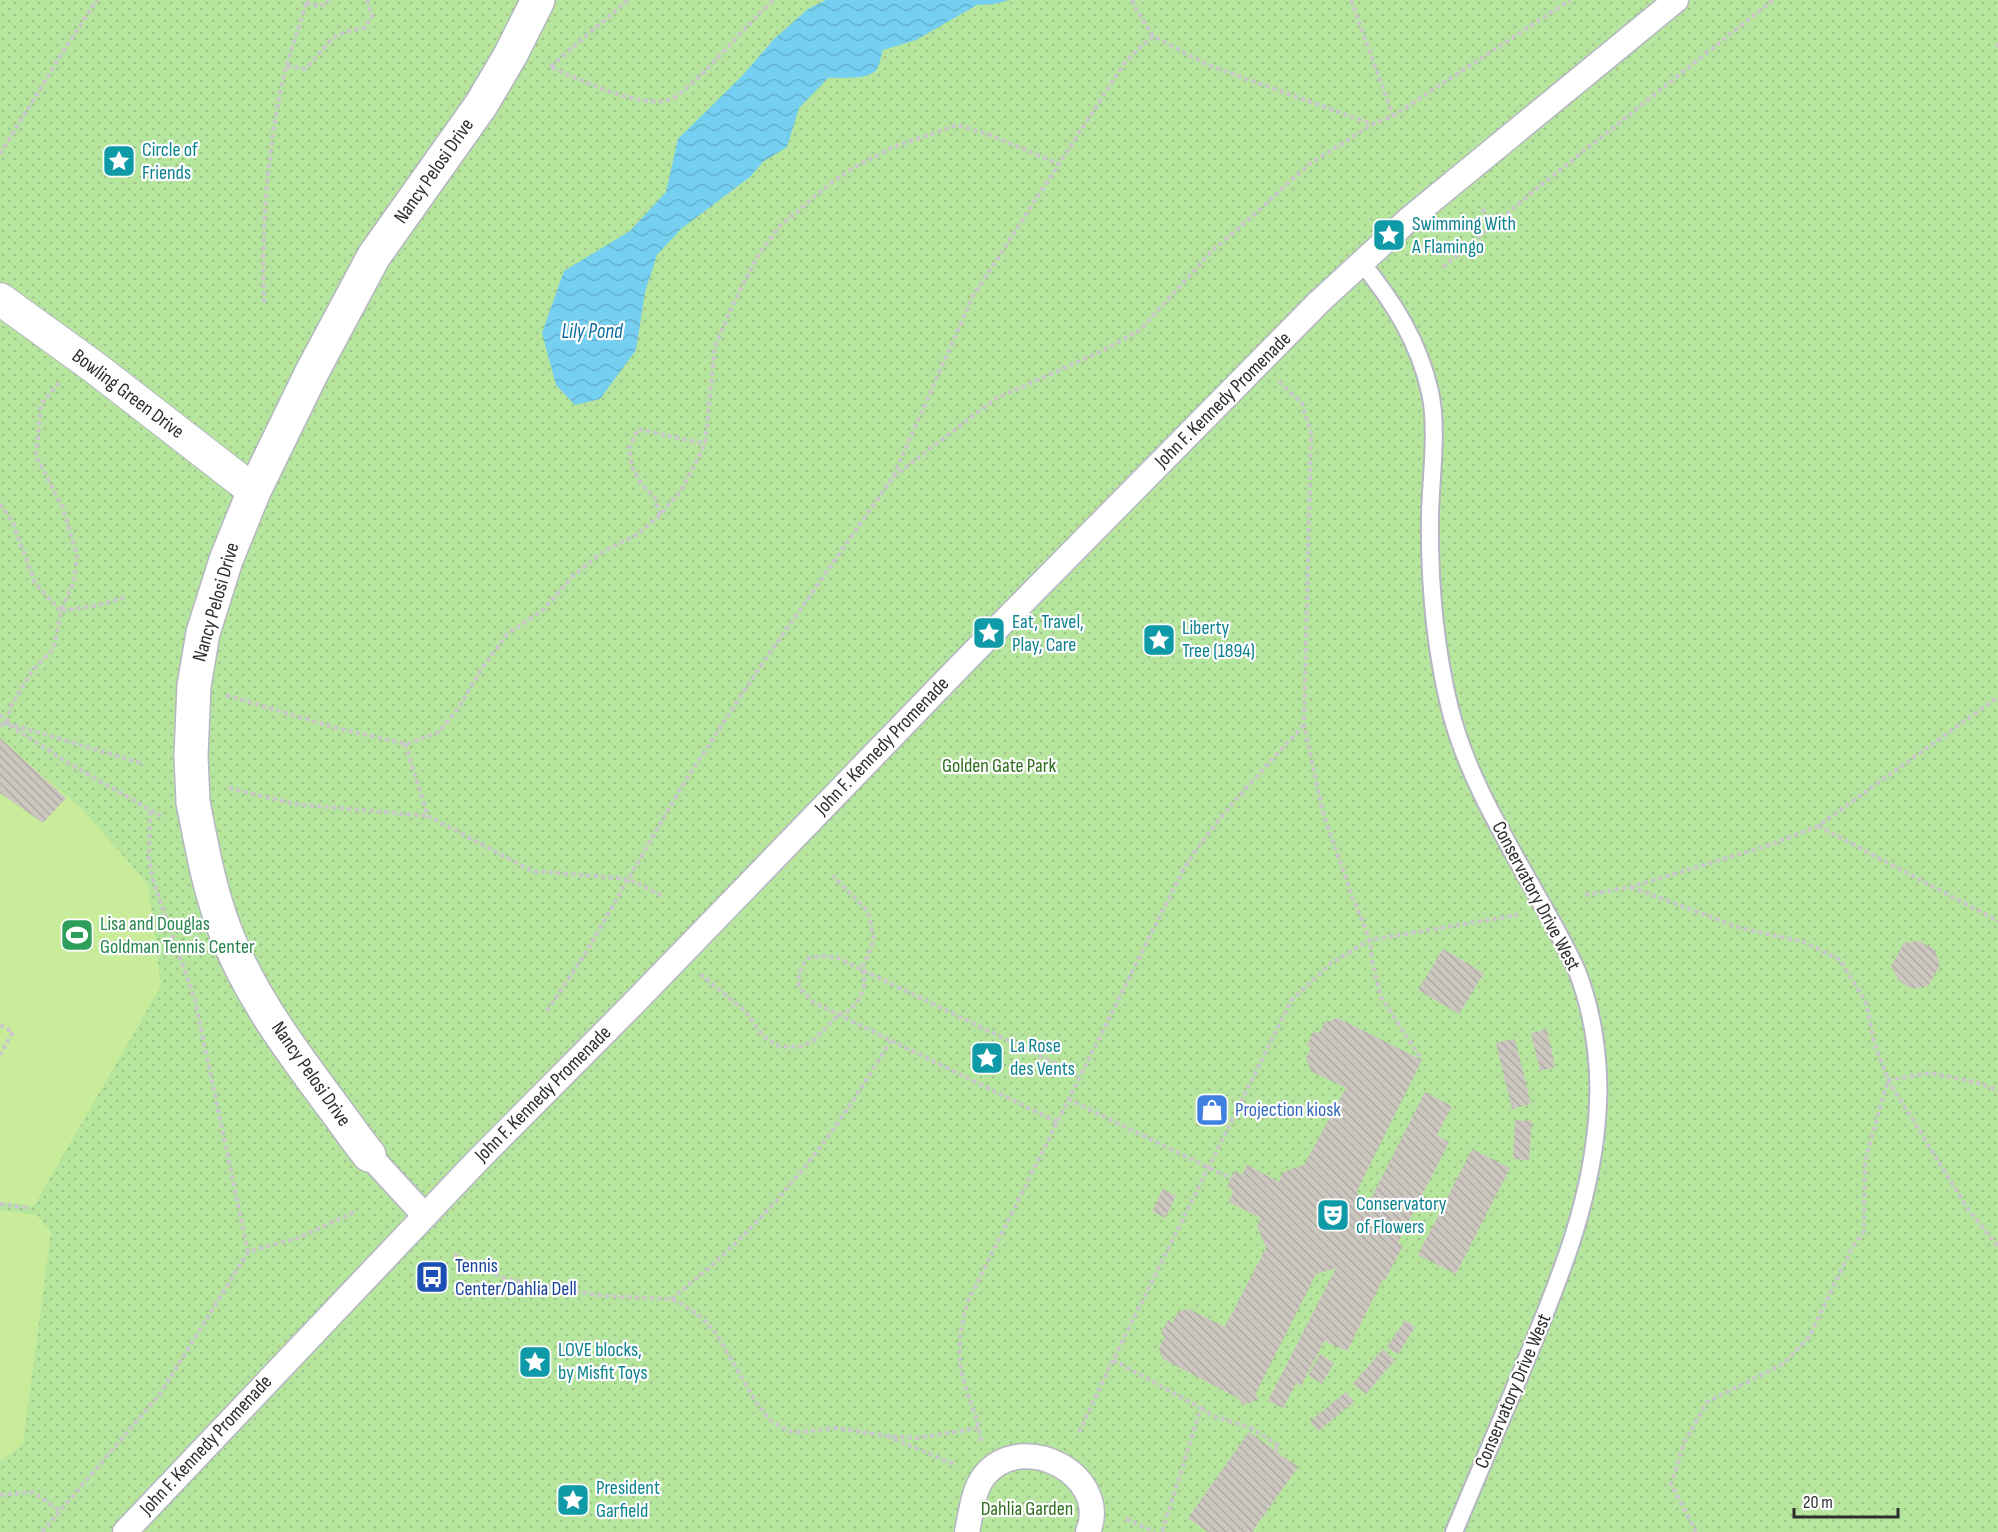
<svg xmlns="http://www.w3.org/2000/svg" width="1998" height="1532" font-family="'Sofia Sans Condensed',sans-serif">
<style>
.green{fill:url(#green-dots)}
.pitch{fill:#c9ec9a}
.water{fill:url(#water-waves)}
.building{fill:url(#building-back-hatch)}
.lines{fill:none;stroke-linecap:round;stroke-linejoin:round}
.service-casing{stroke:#b4b7c1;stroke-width:20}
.pedestrian-casing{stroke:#b4b7c1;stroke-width:27}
.minor-casing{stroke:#b4b7c1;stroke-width:34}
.tertiary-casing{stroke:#b4b7c1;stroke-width:36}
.path{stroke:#c9c9c9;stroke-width:4;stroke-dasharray:4.5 3;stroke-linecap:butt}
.service{stroke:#fff;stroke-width:16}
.pedestrian{stroke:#fff;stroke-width:24}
.minor{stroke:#fff;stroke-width:32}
.tertiary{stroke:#fff;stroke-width:33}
.tertiary-bridge-casing{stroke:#b4b7c1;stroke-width:36;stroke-linecap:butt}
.tertiary-bridge{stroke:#fff;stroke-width:33}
.labels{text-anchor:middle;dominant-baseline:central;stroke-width:4.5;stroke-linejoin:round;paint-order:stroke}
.culture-label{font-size:20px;fill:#0d838f;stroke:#fff;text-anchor:start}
.street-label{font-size:20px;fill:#2e2e2e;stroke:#fff}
.park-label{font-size:20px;fill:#2c6e1b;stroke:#fff}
.leisure-label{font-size:20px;fill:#27864d;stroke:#fff;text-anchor:start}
.shop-label{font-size:20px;fill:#366cbe;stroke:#fff;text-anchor:start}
.transit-label{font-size:20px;fill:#164399;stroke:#fff;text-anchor:start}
.water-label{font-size:21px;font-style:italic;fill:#0d6fa3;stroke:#fff}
</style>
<defs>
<pattern id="green-dots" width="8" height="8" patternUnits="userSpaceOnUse" patternTransform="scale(1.5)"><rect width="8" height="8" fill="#b6e59e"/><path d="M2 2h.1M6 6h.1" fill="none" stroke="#9dc588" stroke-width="1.8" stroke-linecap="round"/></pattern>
<pattern id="water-waves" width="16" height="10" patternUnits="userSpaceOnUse" patternTransform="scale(1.5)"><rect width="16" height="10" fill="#75cff0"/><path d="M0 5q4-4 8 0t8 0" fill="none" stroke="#66b2ce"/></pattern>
<pattern id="building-back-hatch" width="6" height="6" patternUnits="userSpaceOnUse" patternTransform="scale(1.5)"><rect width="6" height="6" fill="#cbc7bf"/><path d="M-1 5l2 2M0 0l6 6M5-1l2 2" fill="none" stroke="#afaba4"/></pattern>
</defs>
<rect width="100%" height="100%" fill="#efe9e1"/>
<!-- green -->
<rect class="green" x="0" y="0" width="1998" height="1532"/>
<!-- pitch -->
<g class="pitch">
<polygon points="0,738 83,810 148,884 161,986 34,1206 0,1202"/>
<polygon points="0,1210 37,1215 51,1232 23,1444 2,1460 0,1460"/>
</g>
<!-- water -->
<path class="water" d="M 826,0 L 1009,0 L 994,4 L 977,5 L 916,40 L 883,50 C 881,55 880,64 877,69 C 868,81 841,77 828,78 L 799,108 L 787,147 L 764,161 L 750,177 L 681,229 L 657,255 L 645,292 L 636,350 L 600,399 L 575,405 L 556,385 L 542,333 L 564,271 L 630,231 L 666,192 L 678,139 L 743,75 L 774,39 L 808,9 Z"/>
<!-- building -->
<g class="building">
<polygon points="0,738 66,798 43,823 0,793"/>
<polygon points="1918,941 1934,949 1940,965 1928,986 1912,989 1899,981 1891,966 1904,943"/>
<polygon points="1443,949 1484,973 1459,1014 1418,990"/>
<polygon points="1338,1018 1422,1060 1357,1191 1364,1212 1425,1092 1452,1106 1437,1135 1449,1142 1398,1243 1403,1246 1385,1280 1383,1279 1347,1351 1324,1341 1301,1386 1296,1383 1283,1408 1268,1401 1336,1268 1316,1274 1256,1393 1258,1400 1243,1405 1238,1398 1163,1359 1159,1348 1165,1337 1161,1333 1168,1320 1172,1323 1178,1312 1189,1309 1225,1327 1266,1248 1257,1226 1261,1218 1229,1202 1234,1191 1227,1187 1235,1171 1242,1175 1247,1165 1279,1182 1283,1172 1304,1165 1346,1088 1311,1071 1306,1058 1311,1048 1307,1045 1314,1031 1319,1033 1325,1022"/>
<polygon points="1547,1029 1555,1067 1540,1071 1531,1033"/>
<polygon points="1515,1039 1531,1104 1512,1109 1496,1043"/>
<polygon points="1211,1096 1224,1102 1213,1124 1200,1118"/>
<polygon points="1515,1120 1532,1121 1529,1160 1513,1159"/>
<polygon points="1472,1149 1510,1168 1456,1274 1418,1255"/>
<polygon points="1163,1189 1176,1196 1165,1218 1152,1211"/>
<polygon points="1405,1320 1415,1327 1398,1354 1387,1347"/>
<polygon points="1383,1349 1395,1360 1366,1394 1353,1384"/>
<polygon points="1320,1354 1334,1363 1322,1384 1308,1375"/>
<polygon points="1346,1392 1354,1402 1318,1431 1310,1421"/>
<polygon points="1249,1432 1298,1467 1252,1532 1208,1532 1188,1518"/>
</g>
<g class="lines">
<!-- service casing -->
<g class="service-casing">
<path id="service" d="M 1361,262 C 1393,301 1419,342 1430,392 C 1438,427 1431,477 1430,514 C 1429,580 1434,644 1450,709 C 1467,777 1505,838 1539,899 C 1552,922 1566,946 1577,971 C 1593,1012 1600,1060 1598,1104 C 1594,1197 1560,1278 1525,1363 C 1501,1419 1478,1476 1454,1532"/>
</g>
<!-- pedestrian casing -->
<g class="pedestrian-casing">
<g id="pedestrian">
<polyline points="369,1155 425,1216"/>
<polyline points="125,1532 477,1161 635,1002 962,664 1319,302 1408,220 1676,0"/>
<path d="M 967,1532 C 971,1514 973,1489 985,1475 C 1023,1429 1111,1475 1088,1532"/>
</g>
</g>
<!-- minor casing -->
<g class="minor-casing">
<polyline id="minor" points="0,299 94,367 254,491"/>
</g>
<!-- tertiary casing -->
<g class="tertiary-casing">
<g id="tertiary">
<polyline points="191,756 194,686 203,633 226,560 254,491 312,372 374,256 481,105 511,54 538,0"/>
<path d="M 193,802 C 202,848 210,894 228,938 C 252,998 293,1053 331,1104 C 344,1121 356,1139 369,1155"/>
</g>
</g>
<!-- path -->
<g class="path">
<path d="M 628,0 L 550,67 C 580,79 636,108 668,100 C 690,95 750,19 774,0"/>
<polyline points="1132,0 1135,7 1153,36 1208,65 1372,124"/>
<polyline points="1351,0 1393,116"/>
<polyline points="306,3 319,6 326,4 328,0"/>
<polyline points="1998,43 1998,49"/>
<path d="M 287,66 L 304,69 C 315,61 321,50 330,41 C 339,32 353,30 365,28 L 372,16 L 367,0"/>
<polyline points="0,154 66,47 97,0"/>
<polyline points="1482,209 1494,225"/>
<polyline points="1443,267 1535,190 1773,0"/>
<path d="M 264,303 C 261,231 267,159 281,88 C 287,58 299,29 307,0"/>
<polyline points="1279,382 1302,403 1311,433 1304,725 1323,813 1352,896 1370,940 1372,961 1381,997 1422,1060"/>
<polyline points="893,477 995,399 1104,350 1140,330 1212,251 1257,212 1308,165 1373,124 1393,116 1570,0"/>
<polyline points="0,504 13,523 35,583 61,611 74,581 77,556 63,508 36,456 41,404 59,383"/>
<polyline points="660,515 655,498 642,485 632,467 629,448 638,429 705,444"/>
<polyline points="226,695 336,728 407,744 439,732 460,706 480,671 507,634 542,611 573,576 604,551 638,534 660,515 682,489 705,444 715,346 735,300 759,254 780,226 831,183 855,167 891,148 957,125 990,135 1059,164"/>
<polyline points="0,714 6,723 70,764 161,816"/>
<polyline points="7,722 10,708 32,671 54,648 61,611 99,605 126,597"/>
<polyline points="0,726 6,723 144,764"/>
<polyline points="405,744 428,816 532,871 629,879 664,897"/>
<polyline points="229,788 295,804 428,816"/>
<polyline points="150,811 149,859 153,880 195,1000 248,1252"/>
<polyline points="1818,826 1998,921"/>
<polyline points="1631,887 1740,928 1804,942 1840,960 1866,1002 1874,1042 1888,1080 1968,1209 1998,1247"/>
<polyline points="1585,895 1631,887 1770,845 1818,826 1998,697"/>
<polyline points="700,974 746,1012 759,1031 768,1040 779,1046 790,1047 802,1046 814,1040 838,1015 850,1010 860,998 865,983 862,968 870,951 874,939 869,915 863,906 833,876"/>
<polyline points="547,1011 585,954 682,786 758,670 893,477 973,296 1126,61 1153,36"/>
<polyline points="0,1025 13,1032 0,1055"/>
<polyline points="1068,1099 1232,1179"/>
<path d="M 1057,1122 L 813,1002 L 799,987 C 797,974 801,968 808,958 L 827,956 L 838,958 L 1080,1075"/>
<polyline points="0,1204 30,1208"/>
<polyline points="454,1255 506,1279 603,1296 671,1299 684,1305 703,1319 716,1333 757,1404 771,1421 788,1431 802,1432 836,1428 887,1436 916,1438 980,1428"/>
<path d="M 671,1299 C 763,1228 832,1141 890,1041"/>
<polyline points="1113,1360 1201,1408 1162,1532"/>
<polyline points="1201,1408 1213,1416 1251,1428 1279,1446 1275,1450"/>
<polyline points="1079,1432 1113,1360 1291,1001 1331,963 1370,940 1518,915"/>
<polyline points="887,1436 956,1465"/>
<path d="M 981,1441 C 979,1419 968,1399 963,1378 C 956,1351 960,1325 969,1299 L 1183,870 C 1217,816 1261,772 1304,725"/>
<polyline points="0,1495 33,1492 60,1511"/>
<polyline points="1126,1519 1155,1532"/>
<polyline points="42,1532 160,1394 248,1252 298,1238 357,1211"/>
<polyline points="1696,1532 1671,1484 1684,1443 1707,1402 1783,1364 1809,1337 1852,1248 1864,1231 1865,1161 1888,1080 1931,1073 1975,1082 1998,1090"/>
</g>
<!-- service -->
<use href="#service" class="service"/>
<!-- pedestrian -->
<use href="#pedestrian" class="pedestrian"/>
<!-- minor -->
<use href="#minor" class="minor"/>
<!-- tertiary -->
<use href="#tertiary" class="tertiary"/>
<!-- tertiary-bridge casing -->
<g class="tertiary-bridge-casing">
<polyline id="tertiary-bridge" points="191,756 193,802"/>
</g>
<!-- tertiary-bridge -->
<use href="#tertiary-bridge" class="tertiary-bridge"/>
</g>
<!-- icons -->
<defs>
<g id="sight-square" transform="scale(1.725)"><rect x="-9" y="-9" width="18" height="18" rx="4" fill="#0f9aa8" stroke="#fff"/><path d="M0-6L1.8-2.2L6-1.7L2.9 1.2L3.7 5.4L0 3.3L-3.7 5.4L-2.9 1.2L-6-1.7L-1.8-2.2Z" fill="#fff"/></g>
<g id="stadium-square" transform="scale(1.725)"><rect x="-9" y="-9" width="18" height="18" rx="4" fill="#2e9e5b" stroke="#fff"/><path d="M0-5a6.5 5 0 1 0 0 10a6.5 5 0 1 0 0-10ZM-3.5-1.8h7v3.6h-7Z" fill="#fff"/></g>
<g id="shop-square" transform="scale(1.725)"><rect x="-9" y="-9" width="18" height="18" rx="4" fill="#3f7fe0" stroke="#fff"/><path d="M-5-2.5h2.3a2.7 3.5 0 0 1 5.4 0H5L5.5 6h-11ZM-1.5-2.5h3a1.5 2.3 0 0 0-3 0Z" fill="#fff"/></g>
<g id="theatre-square" transform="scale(1.725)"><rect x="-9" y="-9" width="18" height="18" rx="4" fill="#0f9aa8" stroke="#fff"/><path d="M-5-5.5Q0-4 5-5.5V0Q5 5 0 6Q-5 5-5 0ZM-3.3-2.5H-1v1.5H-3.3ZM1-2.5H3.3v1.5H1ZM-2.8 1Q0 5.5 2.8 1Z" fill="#fff"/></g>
<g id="bus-square" transform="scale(1.725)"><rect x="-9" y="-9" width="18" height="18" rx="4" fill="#1a4fb4" stroke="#fff"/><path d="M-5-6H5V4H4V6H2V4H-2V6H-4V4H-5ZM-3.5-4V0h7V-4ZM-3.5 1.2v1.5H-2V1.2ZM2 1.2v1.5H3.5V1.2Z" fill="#fff"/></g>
</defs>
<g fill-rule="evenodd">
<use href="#sight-square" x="119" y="161"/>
<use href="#sight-square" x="1389" y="235"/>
<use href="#sight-square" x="989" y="633"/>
<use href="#sight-square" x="1159" y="640"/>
<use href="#stadium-square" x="77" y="935"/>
<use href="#sight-square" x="987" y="1058"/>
<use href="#shop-square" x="1212" y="1110"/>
<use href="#theatre-square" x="1333" y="1215"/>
<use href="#bus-square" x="432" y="1277"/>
<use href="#sight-square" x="535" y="1362"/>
<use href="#sight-square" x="573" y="1500"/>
</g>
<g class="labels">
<!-- culture labels -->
<g class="culture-label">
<text x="142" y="150">Circle of<tspan x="142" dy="23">Friends</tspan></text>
<text x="1412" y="224">Swimming With<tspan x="1412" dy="23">A Flamingo</tspan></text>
<text x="1012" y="622">Eat, Travel,<tspan x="1012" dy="23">Play, Care</tspan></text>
<text x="1182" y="628">Liberty<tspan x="1182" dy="23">Tree (1894)</tspan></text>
<text x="1010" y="1046">La Rose<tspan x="1010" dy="23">des Vents</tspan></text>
<text x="1356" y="1204">Conservatory<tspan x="1356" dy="23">of Flowers</tspan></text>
<text x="558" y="1350">LOVE blocks,<tspan x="558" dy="23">by Misfit Toys</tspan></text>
<text x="596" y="1488">President<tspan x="596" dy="23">Garfield</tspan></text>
</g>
<!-- street labels -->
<g class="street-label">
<text transform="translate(434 171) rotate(-55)">Nancy Pelosi Drive</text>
<text transform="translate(128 394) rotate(37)">Bowling Green Drive</text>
<text transform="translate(1223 400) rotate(-45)">John F. Kennedy Promenade</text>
<text transform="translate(216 602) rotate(-74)">Nancy Pelosi Drive</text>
<text transform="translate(882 746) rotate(-46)">John F. Kennedy Promenade</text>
<text transform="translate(1536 896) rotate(62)">Conservatory Drive West</text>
<text transform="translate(311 1074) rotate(55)">Nancy Pelosi Drive</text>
<text transform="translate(543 1094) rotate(-45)">John F. Kennedy Promenade</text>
<text transform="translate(1513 1391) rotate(-67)">Conservatory Drive West</text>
<text transform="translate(206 1445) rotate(-47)">John F. Kennedy Promenade</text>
</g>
<!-- park labels -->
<g class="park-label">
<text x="999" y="766">Golden Gate Park</text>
<text x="1027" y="1509">Dahlia Garden</text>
</g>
<!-- leisure labels -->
<g class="leisure-label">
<text x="100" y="924">Lisa and Douglas<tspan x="100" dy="23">Goldman Tennis Center</tspan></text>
</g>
<!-- shop labels -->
<g class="shop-label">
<text x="1235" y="1110">Projection kiosk</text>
</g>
<!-- transit labels -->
<g class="transit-label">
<text x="455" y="1266">Tennis<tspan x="455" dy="23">Center/Dahlia Dell</tspan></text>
</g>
<!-- water labels -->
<g class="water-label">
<text x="592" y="331">Lily Pond</text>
</g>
</g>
<!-- scale -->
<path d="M1794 1508v9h104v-9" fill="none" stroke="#2e2e2e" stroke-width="3"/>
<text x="1803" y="1508" font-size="18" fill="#2e2e2e" stroke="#ffffff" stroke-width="4.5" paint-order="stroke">20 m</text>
</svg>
